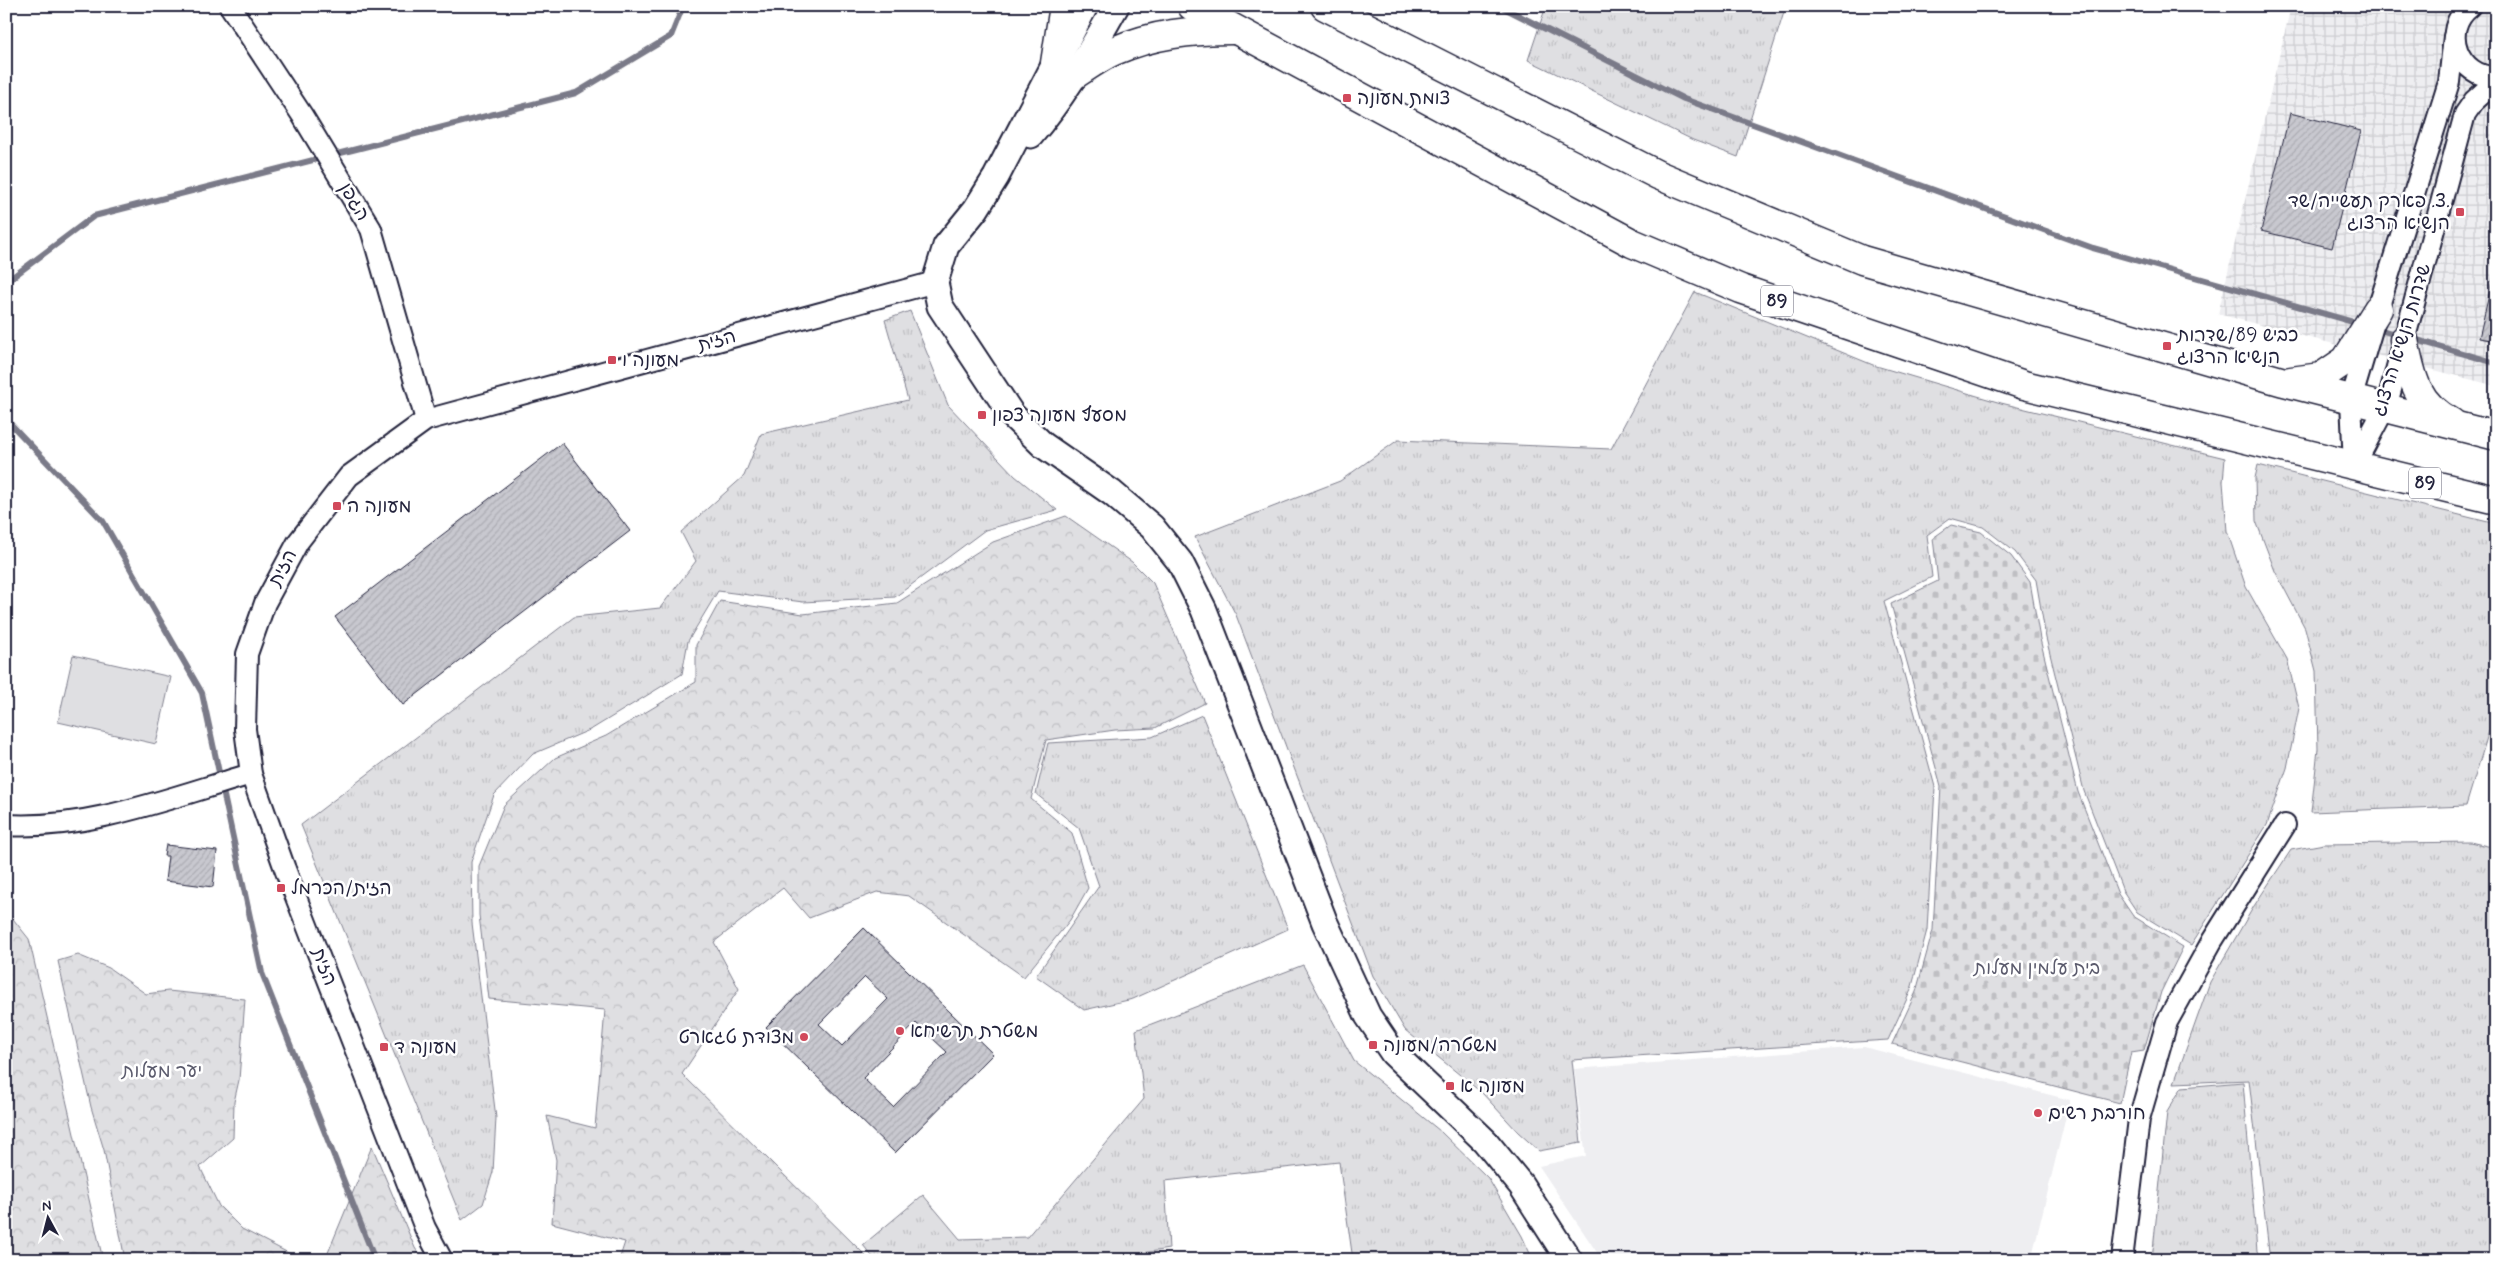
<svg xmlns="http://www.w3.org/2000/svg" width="2502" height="1266" font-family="Mynerve,'Playpen Sans Hebrew',sans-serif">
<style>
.built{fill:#eeeef1}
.industrial{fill:url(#industrial-grid)}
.grass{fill:url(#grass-tufts);stroke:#80808e}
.forest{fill:url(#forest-crowns);stroke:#80808e}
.cemetery{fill:url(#cemetery-stones);stroke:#80808e}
.pitch{fill:#dfdfe2;stroke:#80808e}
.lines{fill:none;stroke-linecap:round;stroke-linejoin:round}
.stream{stroke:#7a7a88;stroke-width:6}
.building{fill:url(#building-hatch);stroke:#22223b;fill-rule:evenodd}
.minor-casing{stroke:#22223b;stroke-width:24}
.major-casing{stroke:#22223b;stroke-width:29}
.highway-casing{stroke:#22223b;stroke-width:31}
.minor{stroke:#fff;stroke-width:20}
.major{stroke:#fff;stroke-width:25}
.highway{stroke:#fff;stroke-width:28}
.poi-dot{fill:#d1495b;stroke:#fff;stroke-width:2}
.labels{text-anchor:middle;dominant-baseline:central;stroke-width:5;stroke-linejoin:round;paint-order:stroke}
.shield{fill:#fff;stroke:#646476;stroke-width:1}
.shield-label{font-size:18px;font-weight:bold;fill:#22223b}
.poi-label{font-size:19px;fill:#22223b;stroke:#fff;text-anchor:start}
.street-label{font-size:19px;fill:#22223b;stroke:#fff}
.park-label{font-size:19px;fill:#5b5b6d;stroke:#fff}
</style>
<defs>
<pattern id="industrial-grid" width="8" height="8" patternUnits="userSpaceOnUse" patternTransform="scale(1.25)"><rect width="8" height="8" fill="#eeeef1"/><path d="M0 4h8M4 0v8" fill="none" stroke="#ccccd0"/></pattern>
<pattern id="grass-tufts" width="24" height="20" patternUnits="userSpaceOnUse" patternTransform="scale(1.25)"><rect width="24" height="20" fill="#dfdfe2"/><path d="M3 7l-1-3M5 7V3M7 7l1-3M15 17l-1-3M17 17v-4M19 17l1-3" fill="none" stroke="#bfbfc3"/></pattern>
<pattern id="forest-crowns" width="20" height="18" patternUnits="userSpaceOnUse" patternTransform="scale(1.25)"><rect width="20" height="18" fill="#dfdfe2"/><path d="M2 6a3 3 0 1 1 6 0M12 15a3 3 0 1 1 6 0" fill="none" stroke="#bfbfc3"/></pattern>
<pattern id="cemetery-stones" width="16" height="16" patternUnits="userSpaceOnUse" patternTransform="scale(1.25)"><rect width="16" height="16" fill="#dfdfe2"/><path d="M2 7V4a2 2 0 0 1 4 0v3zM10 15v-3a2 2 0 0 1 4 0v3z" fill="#bfbfc3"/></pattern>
<pattern id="building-hatch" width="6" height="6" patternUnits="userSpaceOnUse" patternTransform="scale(1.25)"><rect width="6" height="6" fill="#c8c8cf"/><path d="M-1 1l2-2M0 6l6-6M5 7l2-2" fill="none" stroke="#acacb3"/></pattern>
</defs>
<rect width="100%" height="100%" fill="#fff"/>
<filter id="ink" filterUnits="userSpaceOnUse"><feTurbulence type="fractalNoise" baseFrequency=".02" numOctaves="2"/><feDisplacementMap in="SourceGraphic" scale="10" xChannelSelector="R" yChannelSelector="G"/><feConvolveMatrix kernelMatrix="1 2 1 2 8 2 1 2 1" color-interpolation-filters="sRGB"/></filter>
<g filter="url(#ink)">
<!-- built -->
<polygon class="built" points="1864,1047 2070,1100 2031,1260 1602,1260 1539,1166 1586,1156 1574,1069"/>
<!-- industrial -->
<polygon class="industrial" points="2291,6 2496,6 2496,386 2218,314"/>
<!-- grass -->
<g class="grass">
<polygon points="1546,6 1786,6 1738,157 1693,140 1528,60"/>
<polygon points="1695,292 1873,365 2001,403 2225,458 2223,482 2227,531 2246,587 2287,659 2299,708 2287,768 2267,825 2191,945 2137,912 2123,891 2084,791 2046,638 2036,580 2015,552 1983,527 1950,518 1927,535 1932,577 1884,601 1935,787 1927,930 1911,990 1888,1040 1572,1060 1581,1143 1539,1151 1518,1132 1482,1093 1405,1030 1373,976 1236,615 1195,537 1340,481 1398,440 1611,449"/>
<polygon points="910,311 948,405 1015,476 1057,510 985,530 895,597 803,602 718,591 688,641 682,674 592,729 533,754 494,795 471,862 472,923 496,1118 493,1172 483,1204 462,1220 301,825 574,617 660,608 696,561 681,532 744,476 761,434 908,400 885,320"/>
<polygon points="2258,465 2496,524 2496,708 2466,806 2311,812 2318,749 2316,671 2305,628 2275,571 2256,521 2255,478"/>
<polygon points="1202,715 1288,929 1133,999 1084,1010 1036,976 1099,886 1079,828 1036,794 1048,743 1152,737"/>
<polygon points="2470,842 2496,848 2496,1260 2270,1260 2249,1080 2174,1083 2210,982 2254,906 2291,850 2324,844"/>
<polygon points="1303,965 1354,1061 1440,1131 1488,1178 1522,1236 1533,1260 1353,1260 1339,1162 1165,1181 1169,1249 1097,1260 875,1260 863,1245 923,1195 960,1239 1027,1237 1144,1099 1136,1030"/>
<polygon points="2243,1082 2257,1251 2262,1260 2152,1260 2167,1112 2182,1087"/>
</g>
<!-- forest -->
<g class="forest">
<polygon points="1066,516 1132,562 1153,583 1205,703 1155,728 1115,730 1046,740 1031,799 1072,833 1088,888 1070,920 1024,977 909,896 877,892 809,918 783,888 714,942 739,989 682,1074 866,1256 867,1260 619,1260 625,1242 552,1223 556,1160 547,1116 595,1128 605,1010 489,999 479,915 479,866 504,805 555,758 606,736 696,682 696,645 720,601 803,614 897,603 993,542"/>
<polygon points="6,910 29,939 103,1260 6,1260"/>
<polygon points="78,955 109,968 146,994 168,991 245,999 239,1080 234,1102 233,1138 200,1167 219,1206 242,1229 302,1260 125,1260 104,1150 91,1107 58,961"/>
<polygon points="372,1146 415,1248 423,1260 325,1260"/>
</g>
<!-- cemetery -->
<polygon class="cemetery" points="1951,525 1981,532 2011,556 2030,582 2040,639 2078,792 2118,894 2133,916 2183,947 2161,992 2144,1050 2131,1052 2120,1103 1892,1044 1916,992 1933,930 1941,786 1891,604 1938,581 1933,538"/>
<!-- pitch -->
<polygon class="pitch" points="73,655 171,677 156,744 58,722"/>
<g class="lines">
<!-- stream -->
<g class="stream">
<polyline points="1500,6 1684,99 2093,248 2360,324"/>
<polyline points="6,282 94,216 576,93 671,36 683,6"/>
<polyline points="2374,328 2401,336"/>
<polyline points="2410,338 2496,363"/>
<polyline points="6,419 103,521 202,693 262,973 375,1260"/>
</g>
</g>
<!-- building -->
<g class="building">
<polygon points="2290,113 2361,131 2332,248 2261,231"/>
<polygon points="2496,264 2496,341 2479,338"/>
<polygon points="562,443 630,531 403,705 335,617"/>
<polygon points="166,845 217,851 213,887 165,881 168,856 164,856"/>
<path d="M 864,928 L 993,1054 L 895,1153 L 766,1027 ZM 865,977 L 888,999 L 842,1046 L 819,1024 ZM 916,1023 L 947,1052 L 893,1107 L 863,1078 Z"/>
</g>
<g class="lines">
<!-- minor casing -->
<g class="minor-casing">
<g id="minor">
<polyline points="230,6 302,115 371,229 426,420"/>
<path d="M 2470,6 C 2439,30 2459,78 2496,77"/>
<polyline points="2355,464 2384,409 2390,393 2465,114 2474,101 2496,81"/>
<polyline points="2354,466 2351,400 2378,309 2449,82 2454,36"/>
<path d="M 6,825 C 89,830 172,797 251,774"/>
<polyline points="442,1260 425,1228 285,869 251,774 245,729 247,654 265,603 298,542 349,476 426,420 935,282"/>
<polyline points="2122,1260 2139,1119 2167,1022 2212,941 2285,825"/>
</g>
</g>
<!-- major casing -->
<g class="major-casing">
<g id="major">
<polyline points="1085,6 996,177 976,209 946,246 935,282 940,306 1012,415 1043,445 1112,493 1152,527 1180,562 1204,610 1325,923 1368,1016 1393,1053 1485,1141 1521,1185 1569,1260"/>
<path d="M 1031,135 C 1064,96 1091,51 1116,6"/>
</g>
</g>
<!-- highway casing -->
<g class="highway-casing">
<g id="highway">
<polyline points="1192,6 1632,243 1741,289 2024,385 2496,500"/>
<polyline points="1325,6 1658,175 1862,260 2284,382 2496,436"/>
<polyline points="1055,63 1064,6"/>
<path d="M 1074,75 C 1087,67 1100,57 1114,51 C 1153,34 1191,30 1233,30"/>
<path d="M 2404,340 C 2411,376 2416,404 2451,422"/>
<polyline points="2291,381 2321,377 2346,360 2378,309"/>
</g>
</g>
<!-- minor -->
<use href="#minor" class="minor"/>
<!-- major -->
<use href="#major" class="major"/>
<!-- highway -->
<use href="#highway" class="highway"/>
</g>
</g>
<!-- markers -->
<g class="poi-dot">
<rect x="1342" y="93" width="10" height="10" rx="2.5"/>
<rect x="2455" y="207" width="10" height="10" rx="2.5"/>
<rect x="2162" y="341" width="10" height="10" rx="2.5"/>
<rect x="607" y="355" width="10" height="10" rx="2.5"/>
<rect x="977" y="410" width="10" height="10" rx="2.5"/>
<rect x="332" y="501" width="10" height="10" rx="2.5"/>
<rect x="276" y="883" width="10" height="10" rx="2.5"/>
<circle cx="900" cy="1031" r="5"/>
<circle cx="804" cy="1037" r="5"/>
<rect x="1368" y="1040" width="10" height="10" rx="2.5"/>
<rect x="379" y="1042" width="10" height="10" rx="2.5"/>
<rect x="1445" y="1081" width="10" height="10" rx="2.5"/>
<circle cx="2038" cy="1113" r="5"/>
</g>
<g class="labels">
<!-- shield labels -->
<g class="shield">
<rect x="1761" y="285.5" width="32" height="31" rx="4"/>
<rect x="2409" y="467.5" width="32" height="31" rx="4"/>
</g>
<g class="shield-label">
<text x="1777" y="301">89</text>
<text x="2425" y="483">89</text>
</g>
<!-- poi labels -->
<g class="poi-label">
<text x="1357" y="98">צומת מעונה</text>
<text x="2450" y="201" text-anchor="end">צ. פארק תעשייה/שד.<tspan x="2450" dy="22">הנשיא הרצוג</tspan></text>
<text x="2177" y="335">כביש 89/שדרות<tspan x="2177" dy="22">הנשיא הרצוג</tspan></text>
<text x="622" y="360">מעונה ו</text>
<text x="992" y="415">מסעף מעונה צפון</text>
<text x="347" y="506">מעונה ה</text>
<text x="291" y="888">הזית/הכרמל</text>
<text x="910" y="1031">משטרת תרשיחא</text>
<text x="794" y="1037" text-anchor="end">מצודת טגארט</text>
<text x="1383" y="1045">משטרה/מעונה</text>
<text x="394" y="1047">מעונה ד</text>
<text x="1460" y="1086">מעונה א</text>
<text x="2048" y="1113">חורבת רשים</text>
</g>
<!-- street labels -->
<g class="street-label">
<text transform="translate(354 202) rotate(59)">הגפן</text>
<text transform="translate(2402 340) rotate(-73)">שדרות הנשיא הרצוג</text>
<text transform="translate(717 341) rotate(-15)">הזית</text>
<text transform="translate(283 568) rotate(-62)">הזית</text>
<text transform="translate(324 967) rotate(69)">הזית</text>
</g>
<!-- park labels -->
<g class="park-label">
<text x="2037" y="968">בית עלמין מעלות</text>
<text x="162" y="1071">יער מעלות</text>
</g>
</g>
<!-- margin -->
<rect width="2502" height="1266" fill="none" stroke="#fff" stroke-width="25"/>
<rect x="12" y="12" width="2477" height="1241" fill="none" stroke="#22223b" stroke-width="2" filter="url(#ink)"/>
<!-- north arrow -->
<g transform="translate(48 1218) rotate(353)" stroke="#ffffff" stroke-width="4" paint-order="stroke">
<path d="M0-4L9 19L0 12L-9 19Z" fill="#22223b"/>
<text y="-8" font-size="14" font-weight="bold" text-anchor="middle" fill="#22223b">N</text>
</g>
</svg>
